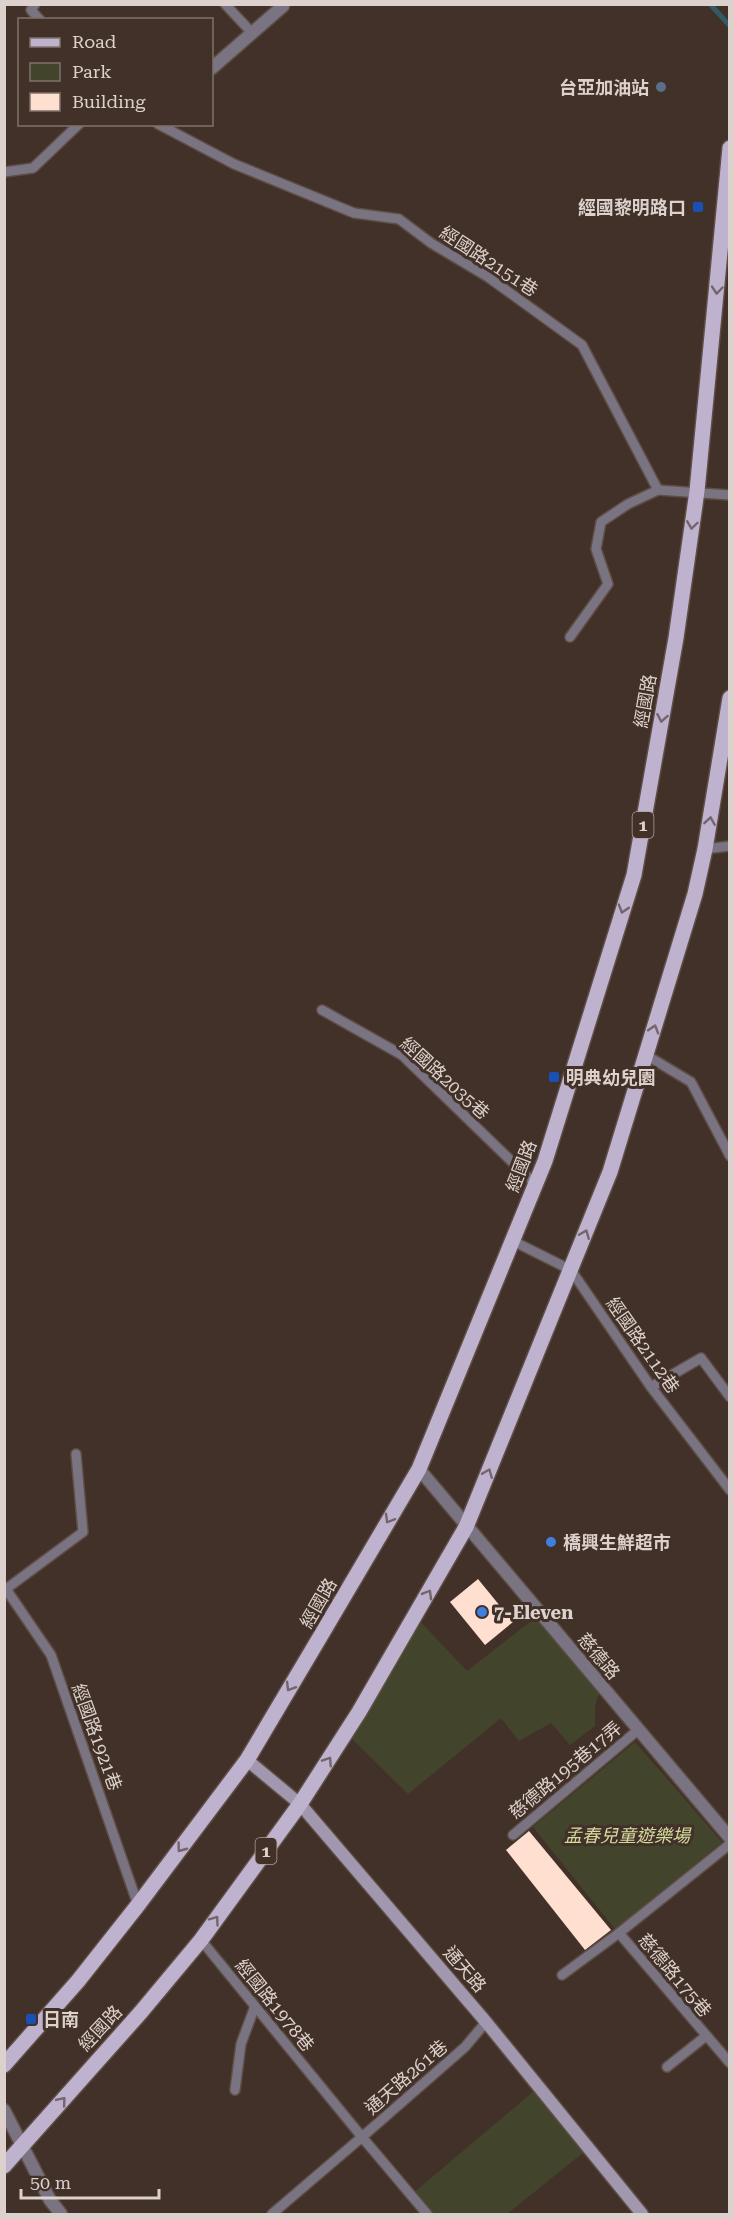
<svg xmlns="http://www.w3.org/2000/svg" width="734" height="2219" font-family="'Roboto Serif','Noto Sans TC',serif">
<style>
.green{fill:#42452b}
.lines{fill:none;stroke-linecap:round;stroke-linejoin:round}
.stream{stroke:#315a67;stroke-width:5}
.building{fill:#fedfd0}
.service-casing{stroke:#5e4e46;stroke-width:12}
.minor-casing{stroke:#5e4e46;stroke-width:15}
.tertiary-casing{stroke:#5e4e46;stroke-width:15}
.secondary-casing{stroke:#5e4e46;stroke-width:15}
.primary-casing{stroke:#5e4e46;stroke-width:18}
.service{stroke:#7a7482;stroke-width:9}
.minor{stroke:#7a7482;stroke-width:12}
.tertiary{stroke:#7a7482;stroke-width:12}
.secondary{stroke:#a197ae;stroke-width:12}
.primary{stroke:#beb2cf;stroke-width:15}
.oneway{stroke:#74656b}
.service-dot{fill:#5c6f8a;stroke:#423128;stroke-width:2}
.transit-dot{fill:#1a4fb4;stroke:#423128;stroke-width:2}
.shop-dot{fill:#3f7fe0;stroke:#423128;stroke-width:2}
.labels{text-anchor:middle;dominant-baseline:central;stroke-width:6;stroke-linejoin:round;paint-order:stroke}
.shield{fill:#423128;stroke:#aea19b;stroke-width:1.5}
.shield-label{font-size:16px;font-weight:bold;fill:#dcd1cc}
.poi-label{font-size:18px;font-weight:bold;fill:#dcd1cc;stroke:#423128;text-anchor:start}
.street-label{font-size:18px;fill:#dcd1cc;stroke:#423128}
.park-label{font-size:18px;font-style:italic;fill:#d4db9d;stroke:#423128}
</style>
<rect width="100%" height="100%" fill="#423128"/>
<!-- green -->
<g class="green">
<polygon points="540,1614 601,1686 595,1707 595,1726 570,1745 551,1723 519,1741 501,1718 408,1794 346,1733 415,1616 467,1671"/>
<polygon points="635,1742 722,1842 615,1929 533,1827"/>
<polygon points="540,2086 589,2148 507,2214 427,2214 411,2195"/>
</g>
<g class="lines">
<!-- stream -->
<polyline class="stream" points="710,4 730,26"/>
</g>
<!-- building -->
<g class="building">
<polygon points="478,1579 513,1622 485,1645 450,1602"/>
<polygon points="529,1831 611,1930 585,1950 506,1850"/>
</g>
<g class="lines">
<!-- service casing -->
<g class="service-casing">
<g id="service">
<polyline points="35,4 31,10 40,20"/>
<polyline points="225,4 253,34"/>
<polyline points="158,124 234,164 354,213 399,219 431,243 488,277 582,345 658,490 730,495"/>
<polyline points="4,172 33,168 79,124"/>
<polyline points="570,637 608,584 596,549 601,522 628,504 658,490"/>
<polyline points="705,849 730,846"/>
<polyline points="322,1010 402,1055 536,1185"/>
<polyline points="646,1055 691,1082 730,1156"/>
<polyline points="513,1241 571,1270 651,1387 730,1490"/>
<polyline points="651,1387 701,1358 730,1397"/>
<polyline points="76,1454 83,1532 6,1589 51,1655 138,1905"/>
<polyline points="513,1835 638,1730"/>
<polyline points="730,1844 619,1933 730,2063"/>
<polyline points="201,1940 362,2137 465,2047 486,2022"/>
<polyline points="562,1975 619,1933"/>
<polyline points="667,2067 706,2036"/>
<polyline points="235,2090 241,2044 255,2006"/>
<polyline points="272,2214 362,2137 427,2214"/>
</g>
</g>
<!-- minor casing -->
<g class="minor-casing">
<g id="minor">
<polyline points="212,68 283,6"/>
<polyline points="419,1469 730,1838"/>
</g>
</g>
<!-- tertiary casing -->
<g class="tertiary-casing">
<polyline id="tertiary" points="4,2110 50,2200 61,2214"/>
</g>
<!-- secondary casing -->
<g class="secondary-casing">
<polyline id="secondary" points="247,1760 300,1804 486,2022 642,2214"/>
</g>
<!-- primary casing -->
<g class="primary-casing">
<g id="primary">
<polyline points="4,2065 78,1981 138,1905 247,1760 320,1637 419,1469 545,1161 634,875 676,638 697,491 730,148"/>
<polyline points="4,2166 141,2012 201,1940 300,1804 359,1712 466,1527 610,1172 695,894 705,849 730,698"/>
</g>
</g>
<!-- service -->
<use href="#service" class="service"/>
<!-- minor -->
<use href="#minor" class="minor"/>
<!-- tertiary -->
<use href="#tertiary" class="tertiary"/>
<!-- secondary -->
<use href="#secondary" class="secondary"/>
<!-- primary -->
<use href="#primary" class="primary"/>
</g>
<!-- one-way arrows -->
<defs><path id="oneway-chevron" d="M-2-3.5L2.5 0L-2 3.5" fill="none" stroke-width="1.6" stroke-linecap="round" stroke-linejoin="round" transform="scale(1.5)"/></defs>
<g class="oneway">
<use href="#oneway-chevron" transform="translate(717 290) rotate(95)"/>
<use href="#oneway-chevron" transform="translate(692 525) rotate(98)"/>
<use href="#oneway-chevron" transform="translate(662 718) rotate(100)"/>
<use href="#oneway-chevron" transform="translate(710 821) rotate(-81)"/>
<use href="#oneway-chevron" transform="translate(623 909) rotate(107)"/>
<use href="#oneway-chevron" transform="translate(654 1029) rotate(-73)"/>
<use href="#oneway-chevron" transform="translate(585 1234) rotate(-68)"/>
<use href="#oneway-chevron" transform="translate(488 1473) rotate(-68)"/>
<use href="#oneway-chevron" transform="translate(389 1519) rotate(120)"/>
<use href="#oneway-chevron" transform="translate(428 1594) rotate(-60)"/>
<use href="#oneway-chevron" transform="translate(290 1687) rotate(121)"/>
<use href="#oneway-chevron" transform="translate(328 1761) rotate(-57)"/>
<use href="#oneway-chevron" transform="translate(181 1848) rotate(127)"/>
<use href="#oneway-chevron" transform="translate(215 1920) rotate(-54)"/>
<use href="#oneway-chevron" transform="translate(62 2101) rotate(-50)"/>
</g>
<!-- markers -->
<circle class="service-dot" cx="661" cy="87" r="6"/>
<g class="transit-dot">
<rect x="692" y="201" width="12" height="12" rx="3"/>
<rect x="548" y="1071" width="12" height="12" rx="3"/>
<rect x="25" y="2013" width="12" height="12" rx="3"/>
</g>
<g class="shop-dot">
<circle cx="551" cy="1542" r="6"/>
<circle cx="482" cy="1612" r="6"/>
</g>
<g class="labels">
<!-- shield labels -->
<g class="shield">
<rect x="632.5" y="812" width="21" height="26" rx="4.5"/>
<rect x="255.5" y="1838" width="21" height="26" rx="4.5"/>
</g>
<g class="shield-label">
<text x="643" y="825">1</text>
<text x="266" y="1851">1</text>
</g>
<!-- poi labels -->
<g class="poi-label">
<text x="649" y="87" text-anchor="end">台亞加油站</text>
<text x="686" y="207" text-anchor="end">經國黎明路口</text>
<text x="566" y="1077">明典幼兒園</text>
<text x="563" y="1542">橋興生鮮超市</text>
<text x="494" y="1612">7-Eleven</text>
<text x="43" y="2019">日南</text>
</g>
<!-- street labels -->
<g class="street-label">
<text transform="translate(489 261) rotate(33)">經國路2151巷</text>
<text transform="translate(645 701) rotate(-80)">經國路</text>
<text transform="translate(445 1078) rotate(42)">經國路2035巷</text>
<text transform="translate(521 1166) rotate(-69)">經國路</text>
<text transform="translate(643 1345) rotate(55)">經國路2112巷</text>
<text transform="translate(318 1603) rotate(-60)">經國路</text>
<text transform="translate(599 1656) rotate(50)">慈德路</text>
<text transform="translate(97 1737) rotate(70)">經國路1921巷</text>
<text transform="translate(565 1770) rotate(-40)">慈德路195巷17弄</text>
<text transform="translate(465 1969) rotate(49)">通天路</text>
<text transform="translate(675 1975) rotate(50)">慈德路175巷</text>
<text transform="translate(275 2005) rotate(51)">經國路1978巷</text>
<text transform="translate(100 2028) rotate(-47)">經國路</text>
<text transform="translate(406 2077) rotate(-41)">通天路261巷</text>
</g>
<!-- park labels -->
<g class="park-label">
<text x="627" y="1835">孟春兒童遊樂場</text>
</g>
</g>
<!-- border -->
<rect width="734" height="2219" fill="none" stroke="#dcd1cc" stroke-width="12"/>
<!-- legend -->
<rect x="18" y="18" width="195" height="108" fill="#423128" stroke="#80716a" stroke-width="1.5"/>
<rect x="30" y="38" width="30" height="9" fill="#beb2cf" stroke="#80716a" stroke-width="1.5"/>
<text x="72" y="48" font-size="18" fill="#dcd1cc">Road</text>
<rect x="30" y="63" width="30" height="18" fill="#42452b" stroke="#80716a" stroke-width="1.5"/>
<text x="72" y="78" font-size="18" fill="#dcd1cc">Park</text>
<rect x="30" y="93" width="30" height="18" fill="#fedfd0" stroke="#80716a" stroke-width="1.5"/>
<text x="72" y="108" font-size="18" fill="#dcd1cc">Building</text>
<!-- scale -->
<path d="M21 2189v9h138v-9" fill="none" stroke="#dcd1cc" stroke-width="3"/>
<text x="30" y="2189" font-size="18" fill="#dcd1cc" stroke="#423128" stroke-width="4.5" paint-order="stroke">50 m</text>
</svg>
